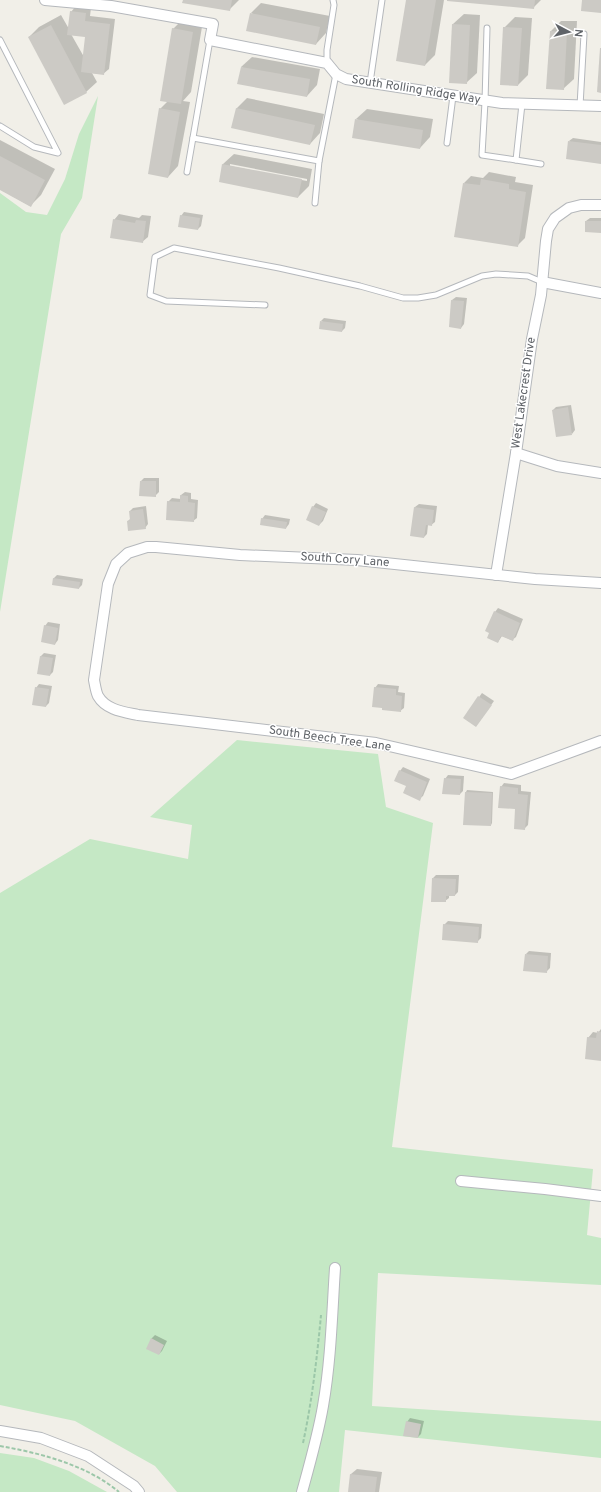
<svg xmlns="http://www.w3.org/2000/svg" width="601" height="1492" font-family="Overpass,sans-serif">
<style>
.green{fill:#c5e8c5}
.shadow{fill:#0003;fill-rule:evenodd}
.building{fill:#cccac5}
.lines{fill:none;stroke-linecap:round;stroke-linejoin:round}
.lane-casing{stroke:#b5b8bc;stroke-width:7}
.street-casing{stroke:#b5b8bc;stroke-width:12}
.path{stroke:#9cc7a9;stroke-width:2;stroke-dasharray:4 2;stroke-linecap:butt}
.lane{stroke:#fff;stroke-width:5}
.street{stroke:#fff;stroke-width:10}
.labels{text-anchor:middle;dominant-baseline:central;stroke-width:3;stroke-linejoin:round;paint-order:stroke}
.street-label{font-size:12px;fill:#5f6368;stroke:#fff}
</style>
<rect width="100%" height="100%" fill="#f1efe8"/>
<!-- green -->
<g class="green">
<polygon points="98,96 82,198 61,234 0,612 0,193 26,212 47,215 65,179 79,134"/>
<polygon points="237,740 378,754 386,807 433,823 392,1147 593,1169 587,1235 601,1238 601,1285 378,1273 372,1406 601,1421 601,1458 345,1430 339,1492 177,1492 155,1466 75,1421 0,1405 0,893 90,839 188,859 192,825 150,817"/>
<polygon points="0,1453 34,1458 69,1471 107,1492 0,1492"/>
</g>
<!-- shadow -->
<g class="shadow">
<polygon points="184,0 239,0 229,10"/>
<polygon points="407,0 444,0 435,55 425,65"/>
<polygon points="451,0 541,0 533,8"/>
<polygon points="261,3 330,16 326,33 316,44 251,13"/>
<path d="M 76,6 L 91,8 L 90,16 L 115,19 L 109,69 L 103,74 L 92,73 L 97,82 L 86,92 L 29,37 L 39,27 L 61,15 L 69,29 L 71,12 ZM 71,34 L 86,36 L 84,57 Z"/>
<polygon points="464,14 480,15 477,73 466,83 453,24"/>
<polygon points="515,17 532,18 528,75 518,85 504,28"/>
<polygon points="184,18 203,21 191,92 183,101 190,102 178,166 168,177 160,109 168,101 173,29"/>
<polygon points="561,21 577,21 574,79 563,89 551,31"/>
<polygon points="252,57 320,69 317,85 307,96 241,67"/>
<polygon points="247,98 324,114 320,133 310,144 233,127 237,108"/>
<polygon points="367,109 433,119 430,137 420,148 356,119"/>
<polygon points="573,138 601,142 601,163 569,141"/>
<polygon points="0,140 55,169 41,195 30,206 0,189"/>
<path d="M 234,154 L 312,169 L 309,186 L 298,197 L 220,181 L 223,164 ZM 230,164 L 307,179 L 307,181 L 230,166 Z"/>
<polygon points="489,172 516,177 515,182 533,185 525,238 517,246 464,183 471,176 483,178"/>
<polygon points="184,212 203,215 201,226 198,229 181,216"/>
<polygon points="119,214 139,218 142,215 151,216 148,237 142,242 114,220"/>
<polygon points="590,218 601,218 601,232 586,221"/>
<polygon points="456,297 467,298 464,324 461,328 452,300"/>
<polygon points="324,318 346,321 345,328 342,331 321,321"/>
<polygon points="571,405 575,430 572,434 553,410 556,407"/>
<polygon points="144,478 159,478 159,492 155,496 140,495 141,481"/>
<polygon points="185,492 191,493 191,499 198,500 197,518 193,521 168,502 172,498 181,499 181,495"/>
<polygon points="316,503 328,509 323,521 319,525 313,507"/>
<polygon points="419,504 437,506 435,522 431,525 428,525 427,534 424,537 411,535 415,507"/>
<polygon points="146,506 148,524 145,528 128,521 131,518 130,511 133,508"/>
<polygon points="265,515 290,519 289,524 286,528 262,519"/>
<polygon points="57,575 83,579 82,585 79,588 53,584 54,578"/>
<polygon points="498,608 523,619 516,637 512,640 502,636 498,642 495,612"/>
<polygon points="48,622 60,624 58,640 55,644 45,626"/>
<polygon points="44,653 56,655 53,672 50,675 40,657"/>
<polygon points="39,684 52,686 49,703 46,706 36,688"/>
<polygon points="378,684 399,686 398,692 405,693 404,708 400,711 375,688"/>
<polygon points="482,693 494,701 476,726 464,718"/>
<polygon points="403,767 430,779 423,796 419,799 400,771"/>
<polygon points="448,775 464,776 463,791 460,794 445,779"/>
<polygon points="504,783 521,785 521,791 531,792 528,825 524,829 516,808 501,787"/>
<polygon points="467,790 493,792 492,823 491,825 464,824 466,792"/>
<polygon points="436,875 459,875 458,892 455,895 449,895 449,898 445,901 433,878"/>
<polygon points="448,921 482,924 481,938 477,942 444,925"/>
<polygon points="529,951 551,953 550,968 546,972 526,954"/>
<polygon points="601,1029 601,1060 588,1038 593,1032 598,1033"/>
<polygon points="155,1335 167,1341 162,1351 159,1354 151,1339"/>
<polygon points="410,1418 424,1421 421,1434 418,1437 407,1422"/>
<polygon points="357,1469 382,1472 379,1492 349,1492 351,1474"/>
</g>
<!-- building -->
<g class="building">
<polygon points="183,0 232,0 230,11 182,3"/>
<polygon points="406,0 436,0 425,66 396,61"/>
<polygon points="447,0 535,0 534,9 447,1"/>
<polygon points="582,0 601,0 601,13 581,11"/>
<polygon points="70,11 86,13 85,21 110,24 104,75 81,72 85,37 67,35"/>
<polygon points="250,13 320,27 316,45 246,31"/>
<polygon points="452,24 470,25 467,84 449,83"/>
<polygon points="51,25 87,93 64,105 28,37"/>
<polygon points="503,27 522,28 518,86 500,85"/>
<polygon points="172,28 193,32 181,104 160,101"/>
<polygon points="550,31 567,32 564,90 546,89"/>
<polygon points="600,48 601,48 601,93 597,92"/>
<polygon points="241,67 310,79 307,97 237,84"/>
<polygon points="159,108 180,112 168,178 148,174"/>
<polygon points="236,108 315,125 310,145 231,128"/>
<polygon points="355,119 423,130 420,149 352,138"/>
<polygon points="568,141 601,145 601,164 566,159"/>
<polygon points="0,156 45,180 31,207 0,190"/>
<polygon points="222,164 302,179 298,198 219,182"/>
<polygon points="481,179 509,184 509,189 526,192 518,247 454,237 463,183 480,185"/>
<polygon points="180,215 200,218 198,230 178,227"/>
<polygon points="113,219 135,223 136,220 146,221 143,243 110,238"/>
<polygon points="585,221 601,221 601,233 585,232"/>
<polygon points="451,300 464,301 461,329 449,327"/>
<polygon points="320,321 343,324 342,332 319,329"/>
<polygon points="568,407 572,435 556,437 552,410"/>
<polygon points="140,481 156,481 156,497 139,496"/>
<polygon points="180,495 188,496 188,502 195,503 194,522 166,520 167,501 180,502"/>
<polygon points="312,506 326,512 319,526 306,520"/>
<polygon points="414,507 434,510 432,526 426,525 424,538 410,536"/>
<polygon points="143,509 146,529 128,531 127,521 130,520 129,511"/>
<polygon points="261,518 287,522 286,529 260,525"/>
<polygon points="53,578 80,582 79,589 52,585"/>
<polygon points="494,611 520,623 513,641 501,636 498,643 487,638 489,633 485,631"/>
<polygon points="44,625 58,628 55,645 41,642"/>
<polygon points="40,656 53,658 50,676 37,674"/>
<polygon points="35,687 49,689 46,707 32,705"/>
<polygon points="374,687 396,689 396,695 402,696 401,712 382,710 382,708 372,707"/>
<polygon points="478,696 492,705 476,727 463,718"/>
<polygon points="399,770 427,782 420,801 403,793 406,786 394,781"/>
<polygon points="444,778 461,779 460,795 442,794"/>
<polygon points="500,786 518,788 518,794 528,795 525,830 514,829 515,809 498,808"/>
<polygon points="465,792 492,793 491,826 463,825"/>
<polygon points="432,878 456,879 455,896 446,896 446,902 431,902"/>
<polygon points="443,924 479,927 478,943 442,940"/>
<polygon points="525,954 548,956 547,973 523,971"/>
<polygon points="597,1031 601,1032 601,1061 585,1059 587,1037 596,1038"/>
<polygon points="151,1338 164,1345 159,1355 146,1349"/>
<polygon points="406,1421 421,1424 418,1438 403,1436"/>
<polygon points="350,1474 377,1477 375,1492 348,1492"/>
</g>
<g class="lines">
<!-- lane casing -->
<g class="lane-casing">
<g id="lane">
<polyline points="487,28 485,102 482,155 516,160 522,104"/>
<polyline points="0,40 58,153 34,147 0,126"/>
<polyline points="327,63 327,50 334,5 333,0"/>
<polyline points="370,83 382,0"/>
<polyline points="580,106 584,34"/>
<polyline points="193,138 319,161"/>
<polyline points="447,143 453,96"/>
<polyline points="516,160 541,164"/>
<polyline points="187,172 210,40"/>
<polyline points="315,203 319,161 336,74"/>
<polyline points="265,305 166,301 150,295 155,257 174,248 279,268 360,286 403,298 418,298 436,295 482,276 496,274 528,276 542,282"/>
</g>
</g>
<!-- street casing -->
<g class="street-casing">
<g id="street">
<polyline points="45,0 111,6 213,24 210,40 327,63 336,74 346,79 502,103 601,106"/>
<polyline points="542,282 601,293"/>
<polyline points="516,453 557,466 601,473"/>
<polyline points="496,575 516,453 532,339 541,295 546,241 548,229 555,218 569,208 581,205 601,205"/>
<path d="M 601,583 L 535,579 L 357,560 L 240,555 L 156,547 L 147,547 L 128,553 L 116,564 L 108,584 L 94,680 C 95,685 96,692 98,696 C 106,710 124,712 138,715 L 376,743 L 511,774 L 601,741"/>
<polyline points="461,1181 545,1189 601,1196"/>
<polyline points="0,1431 41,1438 88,1456 134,1486 139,1492"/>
<path d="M 302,1492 C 310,1463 318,1435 323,1406 C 331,1360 332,1314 335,1268"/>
</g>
</g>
<!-- path -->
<g class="path">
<path d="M 303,1443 C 312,1401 317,1358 321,1315"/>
<path d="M 0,1446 C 40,1453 87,1465 119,1492"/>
</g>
<!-- lane -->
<use href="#lane" class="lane"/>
<!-- street -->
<use href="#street" class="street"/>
</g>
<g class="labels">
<!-- street labels -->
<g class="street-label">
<text transform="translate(416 90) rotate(9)">South Rolling Ridge Way</text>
<text transform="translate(524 393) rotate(-82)">West Lakecrest Drive</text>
<text transform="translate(345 560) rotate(4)">South Cory Lane</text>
<text transform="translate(330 739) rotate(8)">South Beech Tree Lane</text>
</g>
</g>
<!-- north arrow -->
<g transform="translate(569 32) rotate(97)" stroke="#ffffff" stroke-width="3" paint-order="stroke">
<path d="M0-3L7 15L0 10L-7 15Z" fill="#5f6368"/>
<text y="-6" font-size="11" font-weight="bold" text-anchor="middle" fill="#5f6368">N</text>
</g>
</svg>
